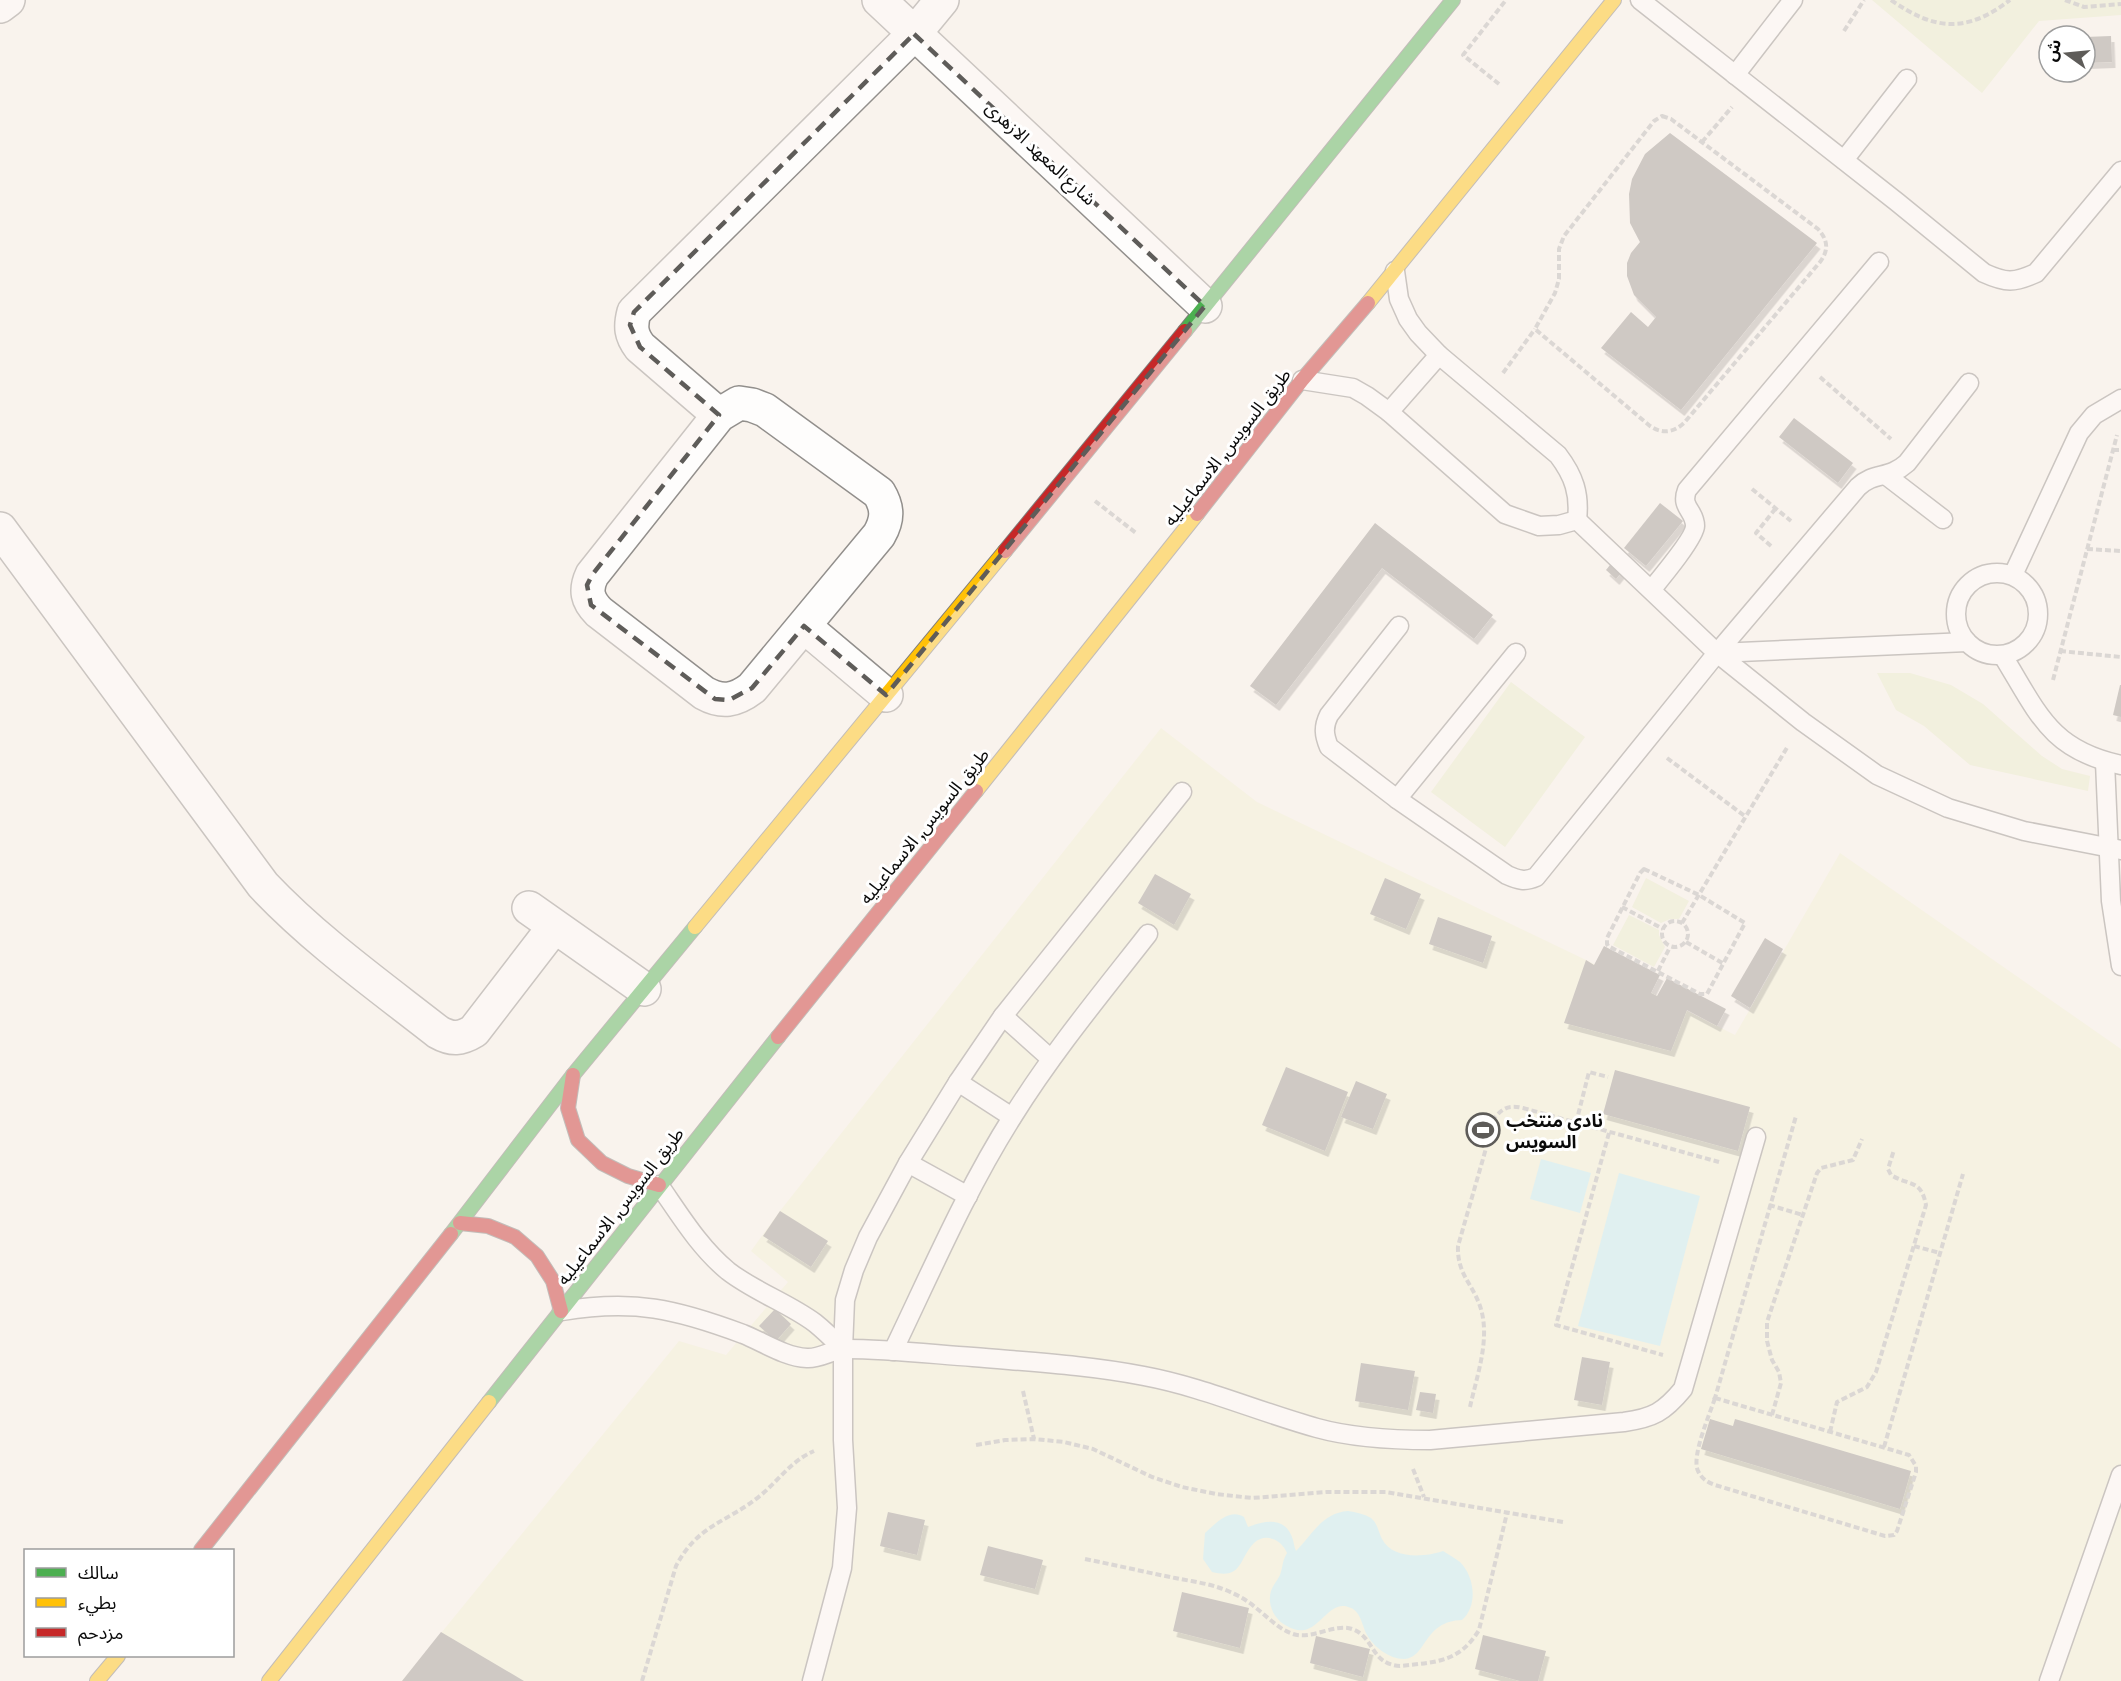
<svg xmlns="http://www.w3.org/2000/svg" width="2121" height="1681" font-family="Merriweather,'Noto Sans Arabic',serif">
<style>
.green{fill:#e8edcc}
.pitch{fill:#f1f1d6}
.water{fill:#c2eef3}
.building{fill:#9b9793;filter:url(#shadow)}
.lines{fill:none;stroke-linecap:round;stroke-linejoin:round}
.lane-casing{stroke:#928f8c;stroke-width:21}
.street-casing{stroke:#928f8c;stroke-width:36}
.fast-casing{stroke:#7f7c7a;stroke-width:16}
.slow-casing{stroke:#7f7c7a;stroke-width:16}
.jam-casing{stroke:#7f7c7a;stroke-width:16}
.path{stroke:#b7b6b5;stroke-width:4;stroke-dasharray:6 3;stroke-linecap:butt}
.lane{stroke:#fefdfc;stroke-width:18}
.street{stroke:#fefdfc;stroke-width:33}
.fast{stroke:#4caf50;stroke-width:14}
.slow{stroke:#ffc107;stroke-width:14}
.jam{stroke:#c62828;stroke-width:14}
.marked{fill:none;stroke:#5e5c59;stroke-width:4.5;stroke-dasharray:12 8;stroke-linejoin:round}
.labels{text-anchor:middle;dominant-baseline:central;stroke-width:6;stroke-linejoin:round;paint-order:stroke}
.street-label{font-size:18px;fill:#0a0a0a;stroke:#fff}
.poi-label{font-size:18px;font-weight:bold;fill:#0a0a0a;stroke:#fff;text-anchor:start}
</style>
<defs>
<filter id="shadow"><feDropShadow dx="3.5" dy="6" stdDeviation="0" flood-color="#0004"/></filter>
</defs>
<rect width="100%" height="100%" fill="#f9f3ed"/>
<!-- green -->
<g class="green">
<polygon points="1872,0 2121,0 2121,15 2039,21 1982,93"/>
<polygon points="1877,673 1910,673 1951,685 1983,704 2042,756 2062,769 2090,776 2088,791 1970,765 1924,726 1896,710"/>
<polygon points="1511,682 1585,737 1505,847 1431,792"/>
<polygon points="1646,878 1689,901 1679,919 1670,919 1661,923 1632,907"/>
<polygon points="1629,915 1659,930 1659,935 1665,947 1654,967 1613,945"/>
</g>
<!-- pitch -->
<polygon class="pitch" points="1161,728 1257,802 1586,960 1735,1035 1840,853 2121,1049 2121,1681 402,1681 679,1341 726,1355 788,1282 751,1251 780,1211"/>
<!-- water -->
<g class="water">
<polygon points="1541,1159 1591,1173 1580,1213 1530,1199"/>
<polygon points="1619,1173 1700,1196 1660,1346 1578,1326"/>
<path d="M 1348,1511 C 1356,1512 1364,1514 1371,1518 C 1378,1524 1378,1531 1382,1539 C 1393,1560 1425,1557 1443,1551 C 1449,1555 1455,1558 1460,1562 C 1475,1577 1478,1606 1462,1620 C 1423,1621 1427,1658 1404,1659 C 1389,1659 1374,1647 1367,1635 C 1362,1626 1361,1612 1351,1608 C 1331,1598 1322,1627 1304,1630 C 1298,1631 1292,1629 1287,1626 C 1274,1620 1267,1604 1271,1591 C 1273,1585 1277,1581 1280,1575 C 1283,1567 1282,1561 1287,1553 C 1282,1540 1266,1532 1254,1543 C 1239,1558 1243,1580 1212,1572 L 1203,1559 L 1205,1533 C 1216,1523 1230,1508 1244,1517 L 1248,1527 C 1264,1521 1284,1516 1292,1537 C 1294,1542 1294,1547 1296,1551 C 1313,1534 1322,1513 1348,1511 Z"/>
</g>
<!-- building -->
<g class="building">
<polygon points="2049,35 2049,65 2046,66 2045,36"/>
<polygon points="2111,36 2112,62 2085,63 2085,37"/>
<polygon points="1670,133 1817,243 1681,410 1601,348 1631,312 1648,327 1656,317 1634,295 1627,276 1627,263 1631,253 1640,242 1630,223 1629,194 1632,179 1645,154"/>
<polygon points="1794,418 1853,463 1838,483 1779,437"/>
<polygon points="1660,503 1683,521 1646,566 1624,548"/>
<polygon points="1375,523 1493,615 1474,639 1382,568 1276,705 1250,686"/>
<polygon points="1614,560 1624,569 1616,579 1606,570"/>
<polygon points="2120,685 2121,685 2121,717 2113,715"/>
<polygon points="1155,874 1191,894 1174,925 1138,903"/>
<polygon points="1385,878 1421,894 1406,929 1370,914"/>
<polygon points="1438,917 1492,936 1483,963 1429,944"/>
<polygon points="1765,938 1783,949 1750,1008 1731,996"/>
<polygon points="1604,946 1660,975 1651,993 1657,996 1667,978 1726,1009 1717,1026 1687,1010 1671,1051 1564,1023 1586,960 1594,965"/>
<polygon points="1286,1067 1348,1092 1325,1151 1262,1125"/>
<polygon points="1615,1070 1750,1107 1738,1151 1603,1114"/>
<polygon points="1356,1081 1387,1094 1373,1129 1341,1117"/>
<polygon points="780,1211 828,1241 811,1267 763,1236"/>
<polygon points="775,1309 791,1324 776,1341 759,1326"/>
<polygon points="1582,1357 1610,1362 1602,1405 1574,1400"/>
<polygon points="1361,1363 1415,1371 1408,1410 1355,1401"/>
<polygon points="1420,1392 1436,1394 1433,1413 1416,1410"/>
<polygon points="1710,1419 1733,1426 1735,1419 1911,1471 1900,1509 1701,1449"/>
<polygon points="888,1512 925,1520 917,1555 880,1546"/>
<polygon points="988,1546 1043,1560 1035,1589 980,1575"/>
<polygon points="1182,1592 1249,1608 1240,1648 1173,1631"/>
<polygon points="441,1632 524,1681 402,1681"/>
<polygon points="1483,1635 1546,1651 1538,1681 1520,1681 1475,1669"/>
<polygon points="1316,1636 1370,1649 1363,1677 1310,1663"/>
</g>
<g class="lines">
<!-- lane casing -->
<g class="lane-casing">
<g id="lane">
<path d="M 1640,0 L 1897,202 L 1984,273 C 2006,283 2014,283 2036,273 L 2121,171"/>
<polyline points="1735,75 1793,0"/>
<polyline points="1844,160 1907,79"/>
<path d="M 1302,380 L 1353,388 L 1367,396 L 1389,412 L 1505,514 L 1539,526 L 1559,525 L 1577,520 C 1580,494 1574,476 1558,455 L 1439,355 L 1418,333 L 1408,319 L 1399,299 L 1395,271"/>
<polyline points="1389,412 1439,355"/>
<polyline points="1887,476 1943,519"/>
<polyline points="1577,520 1717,653 1803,722 1877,775 1948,808 2024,831 2121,850"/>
<circle cx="1997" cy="614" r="41"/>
<polyline points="2013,575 2079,433 2094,415 2121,399"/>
<path d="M 1652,589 C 1661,578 1695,537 1695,526 C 1695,510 1680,508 1687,490 L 1879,262"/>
<path d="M 1399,626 L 1329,715 C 1323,727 1324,735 1329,747 L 1397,799 L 1507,875 C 1518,880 1525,882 1536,877 L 1717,653 L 1858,487 C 1875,471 1888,480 1907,463 L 1969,383"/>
<polyline points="1717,653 1967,642"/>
<path d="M 2003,656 C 2038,713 2050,750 2121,765"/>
<polyline points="2105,762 2111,901 2121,966"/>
<polyline points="1397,799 1516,653"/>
<polyline points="1003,1016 1051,1059"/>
<polyline points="958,1082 1012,1117"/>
<polyline points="908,1163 968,1196"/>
<path d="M 659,1185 C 680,1215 699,1247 728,1271 C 755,1292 788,1303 815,1323 C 825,1331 834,1340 843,1349"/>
<path d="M 562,1311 C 634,1299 676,1309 743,1334 C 763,1342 785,1357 807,1358 C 820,1359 833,1349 846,1349 C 888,1349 931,1354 973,1357 C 1029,1362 1088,1365 1144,1376 C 1203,1387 1259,1412 1317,1428 C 1353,1438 1393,1440 1430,1440 L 1624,1422 C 1653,1418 1664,1412 1683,1389 L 1756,1137"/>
<path d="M 893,1351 C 931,1272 966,1190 1013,1116 C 1053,1052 1101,994 1148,934"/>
<polyline points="812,1681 842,1568 847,1508 843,1440 843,1349 845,1300 854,1270 868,1237 908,1163 958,1082 1003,1016 1182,792"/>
<polyline points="2049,1681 2121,1475"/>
</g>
</g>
<!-- street casing -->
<g class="street-casing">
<g id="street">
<polyline points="879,0 1205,306"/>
<polyline points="0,6 8,0"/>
<path d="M 739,403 L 752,405 L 765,410 L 879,493 C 888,508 888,519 879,535 L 752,688 C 735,701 722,703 704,693 L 599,612 C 587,600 585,590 592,575 L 719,415 Z"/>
<path d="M 719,415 L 640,347 C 631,335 630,327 634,312 L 914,34 L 942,0"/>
<path d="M 0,529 L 263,885 C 315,940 378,985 438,1032 C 452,1040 461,1039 474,1031 L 554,927"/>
<polyline points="804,626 886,695"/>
<polyline points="529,908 644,989"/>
</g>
</g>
<!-- fast casing -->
<g class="fast-casing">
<g id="fast">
<polyline points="1185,331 1453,0"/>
<polyline points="451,1234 573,1075 695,927"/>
<polyline points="489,1402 778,1037"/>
</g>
</g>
<!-- slow casing -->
<g class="slow-casing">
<g id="slow">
<polyline points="1368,303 1614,0"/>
<polyline points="976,791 1197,514"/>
<polyline points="695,927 1005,551"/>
<polyline points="97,1681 118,1656"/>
<polyline points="269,1681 489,1402"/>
</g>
</g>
<!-- jam casing -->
<g class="jam-casing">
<g id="jam">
<polyline points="1197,514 1302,380 1368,303"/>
<polyline points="1005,551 1185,331"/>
<polyline points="778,1037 976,791"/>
<polyline points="573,1075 568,1108 578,1140 602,1163 628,1176 659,1185"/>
<polyline points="460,1223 488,1226 515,1237 537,1256 553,1281 561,1311"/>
<polyline points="201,1550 451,1234"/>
</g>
</g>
<!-- path -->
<g class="path">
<path d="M 1891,0 C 1935,31 1967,33 2010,0"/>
<polyline points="2065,0 2084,7 2121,4"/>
<polyline points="1844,31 1864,0"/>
<polyline points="1499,84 1463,55 1506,0"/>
<path d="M 1662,116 L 1671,119 L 1818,229 C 1828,240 1829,250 1820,262 L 1684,423 C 1673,433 1662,434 1650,426 L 1535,329 L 1555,293 L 1559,279 L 1559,249 L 1564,236 L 1654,121 Z"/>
<polyline points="1702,142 1732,107"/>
<polyline points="1503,373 1535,329"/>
<polyline points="1820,377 1891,439"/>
<polyline points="2113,450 2121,450"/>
<polyline points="1752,489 1791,521"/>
<polyline points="1095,501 1136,533"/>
<polyline points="1771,546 1756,533 1776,508"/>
<polyline points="2087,549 2121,551"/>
<polyline points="2060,651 2121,657"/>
<polyline points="2053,680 2117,435"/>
<polyline points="1667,758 1746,817"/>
<polygon points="1644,869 1699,895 1745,923 1707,994 1700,994 1608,946 1607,944 1607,938 1640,873"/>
<polyline points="1622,907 1663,929"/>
<circle cx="1675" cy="934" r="13"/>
<polyline points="1682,923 1788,746"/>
<polyline points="1686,942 1724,964"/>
<polyline points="1658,971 1670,947"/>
<polyline points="1576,1123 1589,1072 1608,1077"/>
<polyline points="1609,1133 1556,1325 1663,1355"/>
<polyline points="1769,1205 1803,1215"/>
<polyline points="1914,1246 1940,1253"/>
<polyline points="1023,1391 1034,1439"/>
<polyline points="1713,1397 1715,1398 1796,1116"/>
<path d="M 1715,1398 L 1909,1455 L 1916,1466 L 1916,1472 L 1897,1531 L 1894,1535 L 1885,1536 L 1715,1485 C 1707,1482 1702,1479 1698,1471 C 1691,1456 1710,1414 1715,1398 Z"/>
<path d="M 1470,1407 C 1477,1375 1491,1338 1480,1306 C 1472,1283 1457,1274 1458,1246 L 1495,1117 C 1504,1107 1510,1105 1523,1108 L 1719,1162"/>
<polyline points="1772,1415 1781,1383 1779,1372 1772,1360 1767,1341 1767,1322 1817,1173 1821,1168 1853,1160 1862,1139"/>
<path d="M 1830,1432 L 1837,1402 L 1867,1387 L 1876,1372 L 1926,1205 C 1921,1179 1909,1186 1891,1175 L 1888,1169 L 1894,1150"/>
<polyline points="976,1445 1005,1440 1034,1439 1064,1442 1093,1449 1152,1477 1182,1487 1216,1494 1252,1498 1327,1492 1386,1492 1563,1522"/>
<polyline points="1884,1447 1963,1174"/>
<polyline points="1413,1469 1424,1497"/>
<path d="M 1085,1559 C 1115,1565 1145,1572 1175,1578 C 1190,1581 1206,1583 1220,1588 C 1232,1592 1246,1599 1256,1608 C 1268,1617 1278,1629 1293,1634 C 1312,1640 1335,1623 1352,1629 C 1375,1637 1370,1664 1400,1666 C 1435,1662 1459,1663 1479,1630 L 1507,1513"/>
<path d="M 642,1681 L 676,1566 C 698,1524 727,1523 761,1495 C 779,1480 791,1461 814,1451"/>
</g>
<!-- lane -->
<use href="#lane" class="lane"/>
<!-- street -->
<use href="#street" class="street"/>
<!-- fast -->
<use href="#fast" class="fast"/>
<!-- slow -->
<use href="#slow" class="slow"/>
<!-- jam -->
<use href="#jam" class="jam"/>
</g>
<!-- marked area -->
<path d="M0 0H2121V1681H0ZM 914,34 L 1205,306 L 886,695 L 804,626 L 752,688 L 729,700 L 715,699 L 591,605 L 587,585 L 592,575 L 719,415 L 640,347 L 630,325 L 634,312 Z" fill="#f9f3ed" fill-opacity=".55" fill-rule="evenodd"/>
<path class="marked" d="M 914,34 L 1205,306 L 886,695 L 804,626 L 752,688 L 729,700 L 715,699 L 591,605 L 587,585 L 592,575 L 719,415 L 640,347 L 630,325 L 634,312 Z"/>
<!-- icons -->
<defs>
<g id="stadium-ring" transform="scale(1.725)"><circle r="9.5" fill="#fff" stroke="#5e5c59" stroke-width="1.5"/><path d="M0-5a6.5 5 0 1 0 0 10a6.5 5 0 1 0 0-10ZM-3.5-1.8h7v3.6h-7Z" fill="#5e5c59"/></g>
</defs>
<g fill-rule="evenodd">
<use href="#stadium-ring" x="1483" y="1130"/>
</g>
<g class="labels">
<!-- street labels -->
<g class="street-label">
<text transform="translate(1041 153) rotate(43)">شارع المعهد الازهرى</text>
<text transform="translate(1227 447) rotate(-52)">طريق السويس, الاسماعيليه</text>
<text transform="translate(924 826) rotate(-51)">طريق السويس, الاسماعيليه</text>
<text transform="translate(620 1206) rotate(-52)">طريق السويس, الاسماعيليه</text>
</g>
<!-- poi labels -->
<g class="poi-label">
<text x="1506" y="1120">نادي منتخب<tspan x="1506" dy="21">السويس</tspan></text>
</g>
</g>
<!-- legend -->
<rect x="24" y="1549" width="210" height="108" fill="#ffffff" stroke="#9d9d9d" stroke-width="1.5"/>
<rect x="36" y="1568" width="30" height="9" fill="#4caf50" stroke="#9d9d9d" stroke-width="1.5"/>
<text x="78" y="1579" font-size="18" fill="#0a0a0a">سالك</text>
<rect x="36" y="1598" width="30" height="9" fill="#ffc107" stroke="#9d9d9d" stroke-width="1.5"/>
<text x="78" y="1609" font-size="18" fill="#0a0a0a">بطيء</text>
<rect x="36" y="1628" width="30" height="9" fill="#c62828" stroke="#9d9d9d" stroke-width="1.5"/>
<text x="78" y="1639" font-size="18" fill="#0a0a0a">مزدحم</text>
<!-- north arrow -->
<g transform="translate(2067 54) rotate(285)"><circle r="28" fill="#ffffff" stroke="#9d9d9d" stroke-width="1.5"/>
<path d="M0-4.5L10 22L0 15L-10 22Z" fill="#5e5c59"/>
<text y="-9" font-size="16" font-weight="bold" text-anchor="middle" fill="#0a0a0a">ش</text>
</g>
</svg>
